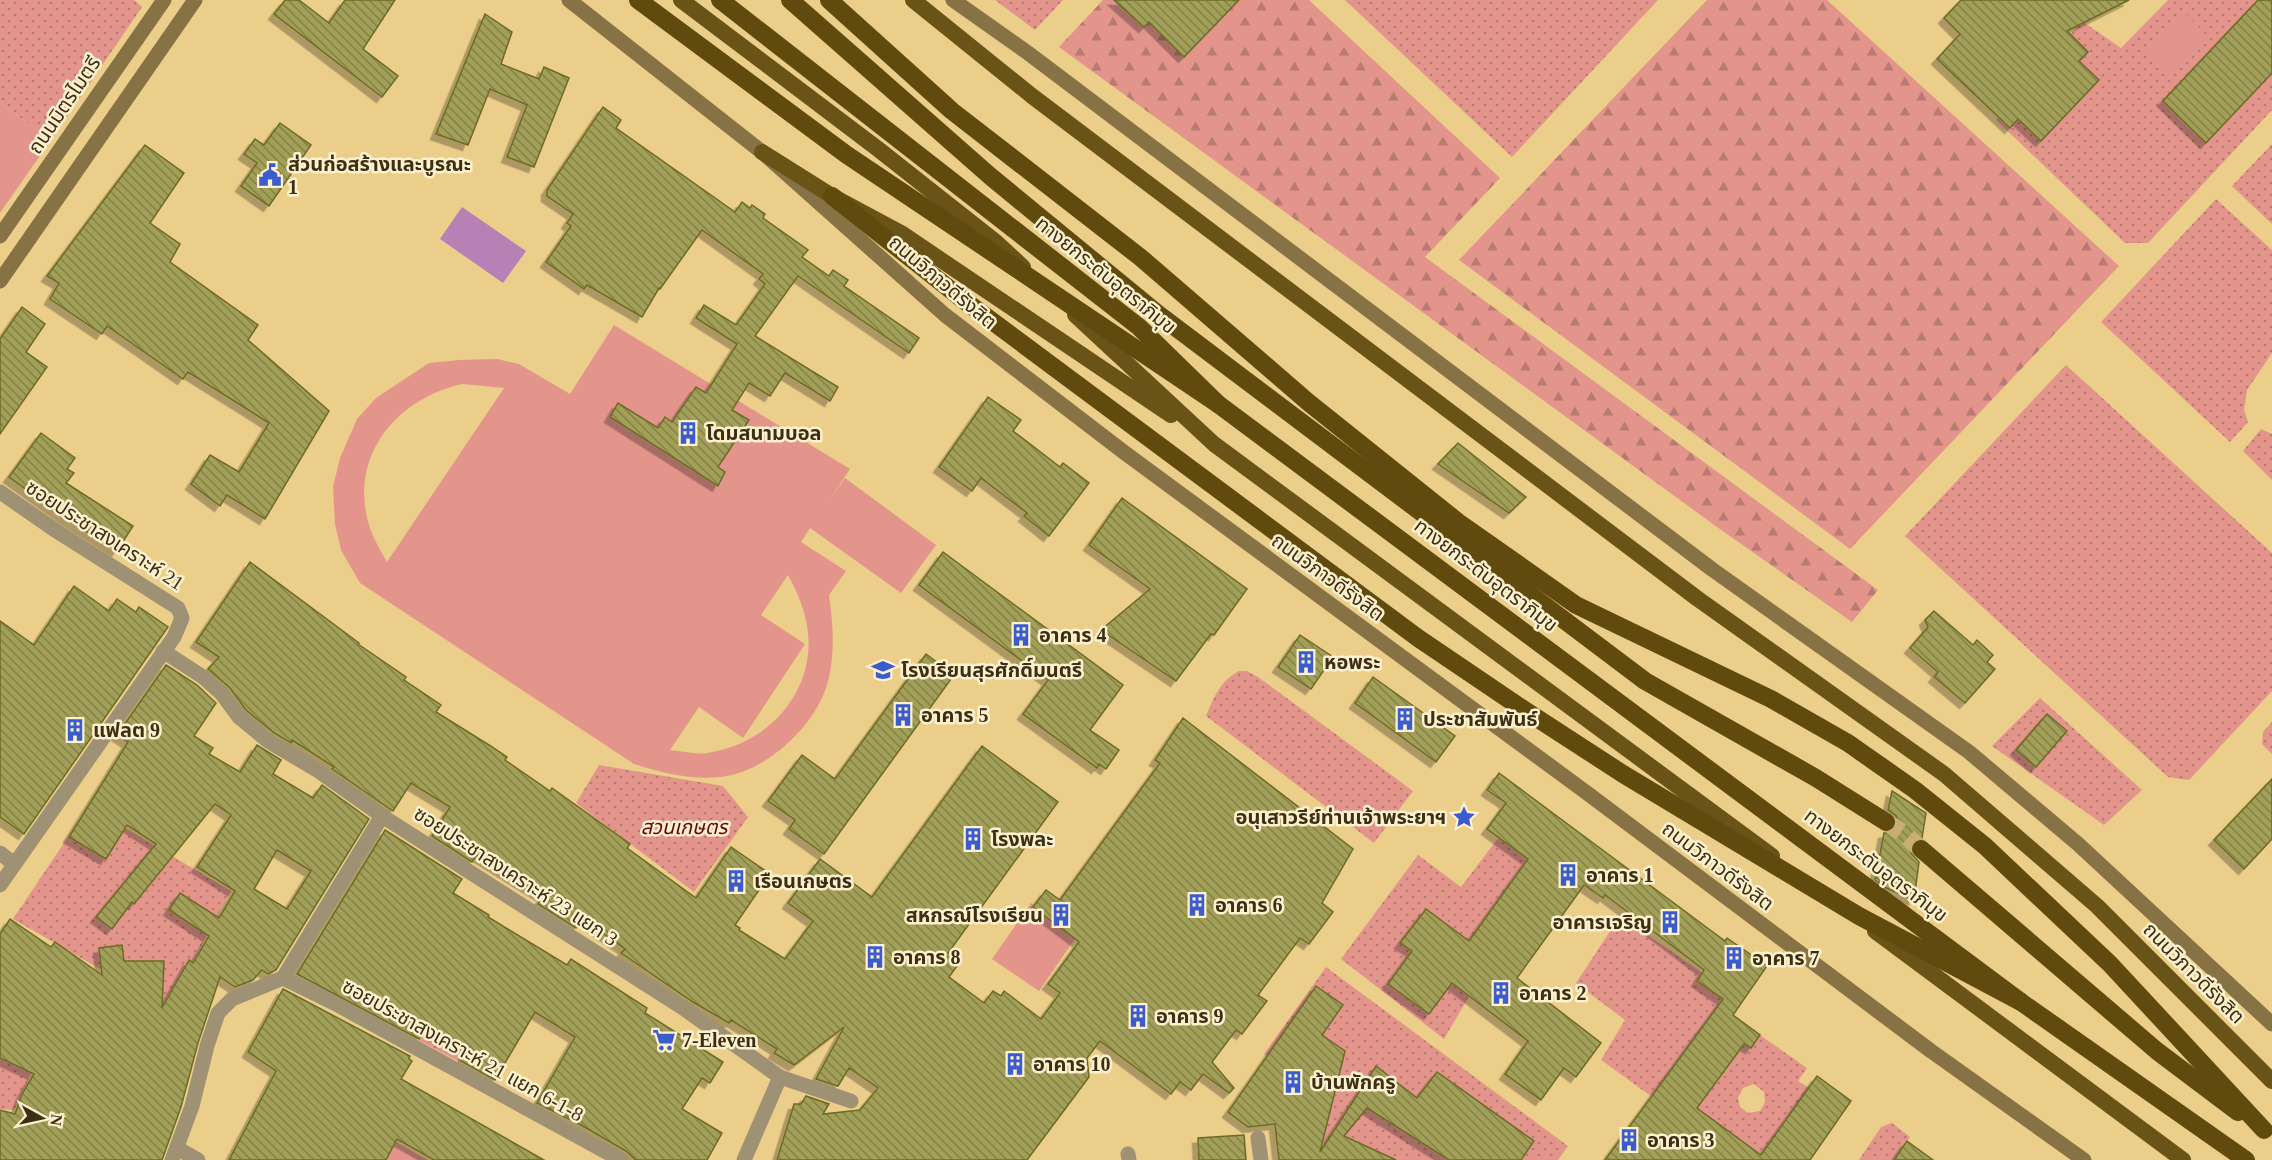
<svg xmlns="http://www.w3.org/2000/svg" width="2272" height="1160" font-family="'Times New Roman','Noto Sans Thai',serif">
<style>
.grass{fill:url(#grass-dots);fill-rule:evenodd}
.forest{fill:url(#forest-firs)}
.park{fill:#e3958c;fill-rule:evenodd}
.water{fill:#b781b6}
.building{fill:url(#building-back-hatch);stroke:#6d6b24;stroke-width:1.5;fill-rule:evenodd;filter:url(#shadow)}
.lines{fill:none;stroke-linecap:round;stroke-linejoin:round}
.motorway-tunnel{stroke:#c8ae72;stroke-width:18;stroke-dasharray:18 9;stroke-linecap:butt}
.minor{stroke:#9f9274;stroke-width:15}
.secondary{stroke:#867245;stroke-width:15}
.trunk{stroke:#6a5316;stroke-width:16}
.motorway{stroke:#604a0d;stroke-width:18}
.motorway-bridge{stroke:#604a0d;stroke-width:18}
.labels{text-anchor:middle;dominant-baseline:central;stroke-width:5;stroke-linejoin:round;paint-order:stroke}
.street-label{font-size:20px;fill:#3c3014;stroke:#fff1cf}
.poi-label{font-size:20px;font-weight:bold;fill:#3c3014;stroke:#fff1cf;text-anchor:start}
.park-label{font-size:20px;font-style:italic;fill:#680608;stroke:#fff1cf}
</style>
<defs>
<pattern id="grass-dots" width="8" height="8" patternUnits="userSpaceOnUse" patternTransform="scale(1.5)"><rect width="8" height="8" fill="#e3958c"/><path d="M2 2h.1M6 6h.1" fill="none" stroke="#b97a71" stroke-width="1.8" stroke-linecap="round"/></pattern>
<pattern id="forest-firs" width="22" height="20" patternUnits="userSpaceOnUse" patternTransform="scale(1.5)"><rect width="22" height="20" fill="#e3958c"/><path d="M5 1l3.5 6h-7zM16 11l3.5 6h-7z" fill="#b97a71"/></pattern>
<pattern id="building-back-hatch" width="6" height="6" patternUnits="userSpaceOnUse" patternTransform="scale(1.5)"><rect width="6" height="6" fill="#a19f59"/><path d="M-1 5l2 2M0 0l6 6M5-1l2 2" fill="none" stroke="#848248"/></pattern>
<filter id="shadow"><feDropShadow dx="-5.5" dy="5.5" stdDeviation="0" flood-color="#0004"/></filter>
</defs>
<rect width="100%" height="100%" fill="#ebce8a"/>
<!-- grass -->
<g class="grass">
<polygon points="0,0 134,0 142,7 51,140 0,103"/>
<polygon points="995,0 1063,0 1035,30"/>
<polygon points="1345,0 1658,0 1512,157"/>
<polygon points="2168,0 2272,0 2272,110 2148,243 2125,243 1996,120 2082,21 2121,48"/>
<polygon points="2272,144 2272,224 2232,186"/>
<polygon points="2216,199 2272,250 2272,353 2247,390 2244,410 2248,422 2230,442 2101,322"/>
<polygon points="2066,365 2272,553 2272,691 2189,780 2168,777 1905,536"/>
<polygon points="2261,429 2272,434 2272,480 2243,451"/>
<path d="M 1239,671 L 1247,671 L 1258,677 L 1413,791 L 1374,843 L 1206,716 C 1213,698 1221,680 1239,671 Z"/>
<polygon points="2040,698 2142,790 2104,825 1992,746"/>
<polygon points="2272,722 2272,754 2262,744 2263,732"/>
<polygon points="599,765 723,786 748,817 694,892 576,803"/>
<polygon points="120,825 231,891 168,1008 13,919 74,828"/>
<polygon points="1499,837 1546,866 1444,1039 1341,959 1418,855 1461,887"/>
<polygon points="1620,916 1697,969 1730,995 1655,1099 1601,1060 1625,1020 1576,983"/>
<polygon points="1326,967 1568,1146 1558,1160 1325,1160 1322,1124 1329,1123 1264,1054"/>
<polygon points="430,1022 469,1045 460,1062 418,1040"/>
<path d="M 1760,1035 L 1807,1068 L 1798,1081 L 1809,1088 L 1761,1155 L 1697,1108 L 1744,1044 L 1751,1048 ZM 1754,1084 L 1764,1092 L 1765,1102 L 1760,1111 L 1748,1113 L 1740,1107 L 1738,1098 L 1743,1088 Z"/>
<polygon points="0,1057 32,1072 14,1110 0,1109"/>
<polygon points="1892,1123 1910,1137 1894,1160 1859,1160 1881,1127"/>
</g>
<!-- forest -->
<g class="forest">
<polygon points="1103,0 1309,0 1500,178 1425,257 1878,590 1852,622 1717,527 1059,47"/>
<polygon points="1707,0 1827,0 2119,266 1850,549 1459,260"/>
</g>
<!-- park -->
<g class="park">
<polygon points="2187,14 2210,39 2168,78 2146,53"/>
<polygon points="0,103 51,140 0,213"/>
<path d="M 614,325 L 850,469 L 830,499 L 845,478 L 936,545 L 901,593 L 810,528 L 801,542 L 846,571 L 829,595 C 833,623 835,649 829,677 C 820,723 766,773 720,777 C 689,780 663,773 634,764 L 360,583 L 341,550 L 335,524 L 333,487 L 340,458 L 357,419 L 376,398 L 429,363 L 459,360 L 497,359 L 519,364 L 570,394 ZM 462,384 L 504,388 L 387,562 C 377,545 367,527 365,506 C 358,444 404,397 462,384 ZM 788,575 C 797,592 804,607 807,626 C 818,690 768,745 707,753 C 696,755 682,751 670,750 L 699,707 L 743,738 L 805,644 L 761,615 Z"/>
<polygon points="1031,903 1077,936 1039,991 992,959"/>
<polygon points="373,1129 428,1160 357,1160"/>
</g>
<!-- water -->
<polygon class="water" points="462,207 526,251 503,283 440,239"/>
<!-- building -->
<g class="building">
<polygon points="285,0 299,0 329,23 345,0 395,0 363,49 398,76 382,97 274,14"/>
<polygon points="1114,0 1239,0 1184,57 1149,22 1144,27"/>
<polygon points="1961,0 2129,0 2067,31 2088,52 2079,61 2099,80 2041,141 2018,119 2010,128 1937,59 1960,34 1944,18"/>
<polygon points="2258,0 2272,0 2272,73 2206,143 2163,101"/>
<polygon points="485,14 512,32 501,64 539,79 544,67 569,78 534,167 507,157 527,105 490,89 468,145 436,134"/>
<polygon points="603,107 621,120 616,128 735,212 742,202 750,208 752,205 765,214 763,218 808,250 802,257 829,276 833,270 848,280 844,286 919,338 909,353 798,276 755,336 838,387 830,401 785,373 770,396 749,383 732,410 749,420 718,467 725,472 718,486 610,417 618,403 658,428 665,417 672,422 696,387 706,393 737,344 696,318 704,305 736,325 765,284 759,279 763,274 702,230 660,289 659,288 642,317 587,285 584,289 546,262 571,226 567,223 573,214 547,196 547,190"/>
<polygon points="280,123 311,145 269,206 241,186 257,163 244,154 255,139 264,145"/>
<polygon points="145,145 184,173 150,223 180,244 170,262 258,325 248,340 329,411 265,519 227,495 220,506 191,484 210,455 239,472 269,423 188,372 183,379 107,326 102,334 50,299 59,283 47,276"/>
<polygon points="22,307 45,324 26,352 47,367 0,434 0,339"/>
<polygon points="988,397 1021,420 1013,431 1060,467 1063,463 1089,483 1049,536 1024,516 1027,513 981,478 972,491 939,467"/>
<polygon points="41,433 75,458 67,469 74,473 66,483 133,526 117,551 67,519 9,477"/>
<polygon points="1458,443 1526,497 1509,513 1438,464"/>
<polygon points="1122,498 1247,589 1214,635 1211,634 1176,681 1101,630 1150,589 1089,545"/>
<polygon points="943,552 1123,685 1090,730 1119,750 1106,769 1099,764 1097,768 1023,714 1048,680 919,585"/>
<polygon points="250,562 359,643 358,644 406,677 404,680 441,705 436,712 489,745 507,757 505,760 550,791 552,788 630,844 627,848 696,898 731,847 770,874 735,925 740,928 739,930 785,959 813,921 788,903 820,859 872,897 982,746 1058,802 948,953 960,962 949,977 984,1003 993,991 1001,996 1004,991 1041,1019 1060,993 1048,984 1079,942 1033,907 1046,890 1060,900 1160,763 1155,760 1183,718 1353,849 1322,903 1333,912 1309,944 1300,938 1258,995 1267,1001 1242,1034 1236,1030 1212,1062 1234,1088 1229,1093 1203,1074 1191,1090 1180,1082 1171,1094 1100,1041 1087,1058 1089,1077 1027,1160 777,1160 794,1104 801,1104 806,1096 829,1104 823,1114 860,1110 878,1088 849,1068 838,1086 816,1079 844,1027 794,1065 774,1053 777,1049 731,1020 729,1023 693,1002 621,953 625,949 582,919 576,928 538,904 543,896 477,855 472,862 432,836 450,807 411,783 393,811 332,769 334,767 292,740 291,743 274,733 246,710 230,688 208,669 219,657 196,642"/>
<polygon points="74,586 109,611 117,599 136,612 139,607 168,627 24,834 0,817 0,621 34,645"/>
<polygon points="1934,611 1973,645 1977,640 1993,655 1987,662 1995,669 1965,703 1934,677 1938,672 1910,648 1928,627 1925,620"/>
<polygon points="1300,635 1333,657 1311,689 1278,667"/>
<polygon points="926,654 954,675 824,854 789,829 795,820 768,801 802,755 835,779"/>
<path d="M 166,665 L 197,685 L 216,703 L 194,736 L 213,748 L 209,754 L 240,772 L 257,745 L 281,760 L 273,774 L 313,798 L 322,785 L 369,819 L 276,970 L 268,974 L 262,970 L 253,980 L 235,987 L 220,977 L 198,1043 L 181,1107 L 162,1160 L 0,1160 L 0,1110 L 15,1114 L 22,1094 L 34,1074 L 0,1058 L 0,934 L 10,919 L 51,947 L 55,942 L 102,975 L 99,948 L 122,945 L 124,961 L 164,961 L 162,1008 L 189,960 L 193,963 L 209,936 L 169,910 L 180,893 L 219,918 L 235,891 L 197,867 L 231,815 L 215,804 L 134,904 L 132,902 L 112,929 L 96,917 L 156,844 L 127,825 L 106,859 L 69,837 L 128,742 L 117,735 ZM 277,850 L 311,871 L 287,909 L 254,889 Z"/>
<polygon points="1373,677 1455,736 1436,762 1355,703"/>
<polygon points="2047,714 2067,731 2036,767 2016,750"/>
<polygon points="1499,773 1725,941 1727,938 1767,966 1733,1015 1760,1035 1751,1048 1744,1044 1697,1108 1761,1155 1817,1076 1851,1101 1810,1160 1605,1160 1723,999 1697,981 1704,970 1605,895 1603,898 1584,885 1517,978 1601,1043 1576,1077 1564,1068 1541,1100 1505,1074 1528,1041 1452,983 1429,1014 1388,984 1412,951 1400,943 1426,909 1469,941 1528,859 1487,829 1506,803 1487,790"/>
<polygon points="2272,779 2272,839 2244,869 2214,840"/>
<polygon points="1892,791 1926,813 1922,838 1913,841 1910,848 1911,853 1919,862 1914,900 1886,888 1875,880 1884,833 1892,832 1897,823 1896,816 1888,810"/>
<polygon points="385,830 462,879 453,893 489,915 488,917 567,965 571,959 647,1008 645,1013 723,1062 710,1083 702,1078 682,1109 722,1133 707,1160 636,1160 626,1151 581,1125 537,1103 575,1037 535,1012 495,1080 461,1061 468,1049 427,1024 419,1039 297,974"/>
<polygon points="1316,986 1343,1005 1322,1035 1345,1051 1320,1152 1376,1066 1417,1098 1437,1072 1534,1141 1521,1160 1449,1160 1367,1108 1344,1136 1396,1160 1279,1160 1275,1124 1248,1127 1228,1112"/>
<polygon points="283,989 410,1056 409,1059 412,1061 401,1079 544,1160 434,1160 397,1139 386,1160 229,1160 276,1071 248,1052"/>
<polygon points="1244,1135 1246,1160 1199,1160 1198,1138"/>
<polygon points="1907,1141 1933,1160 1894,1160"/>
</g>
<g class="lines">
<!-- motorway-tunnel -->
<polyline class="motorway-tunnel" points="1886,822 1903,833 1921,849"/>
<!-- minor -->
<g class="minor">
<polyline points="0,492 58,532 178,608 182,618 174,637 0,885"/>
<polyline points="163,651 203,677 222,694 239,717 268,741 317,770 382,816 683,1008 780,1077 851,1101"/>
<polyline points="0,853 14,864"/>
<polyline points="283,978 334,1003 621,1160"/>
<polyline points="1258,1138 1261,1160"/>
<polyline points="177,1148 198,1160"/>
<polyline points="1128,1154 1129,1160"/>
<polyline points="172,1160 192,1106 207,1046 218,1013 232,999 283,978 382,816"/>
<polyline points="744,1160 780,1077"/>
</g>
<!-- secondary -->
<g class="secondary">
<polyline points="569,0 762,152 945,315 1125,453 1587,793 1931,1051 2084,1160"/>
<polyline points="953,0 1028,53 1713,570 1969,752 2078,844 2272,1024"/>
<polyline points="0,236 164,0"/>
<polyline points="0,281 195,0"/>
</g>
<!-- trunk -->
<g class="trunk">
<polyline points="681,0 878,149 996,242 1023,267"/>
<polyline points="913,0 1032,96 1698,599 1944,774 2097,906 2272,1081"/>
<polyline points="762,152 832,196 901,233 1171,415"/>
<polyline points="1075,315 1214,444 1772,856"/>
<polyline points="1875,931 2183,1160"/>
</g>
<!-- motorway -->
<g class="motorway">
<polyline points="720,0 1139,327 1218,404 2021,1002 2246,1160"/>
<polyline points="790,0 990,176 1158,314 1645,681 1816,778 1886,822"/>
<polyline points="829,0 952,111 1140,257 1308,402 1458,522 1576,605 1771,699 1848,743 1915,790 1985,846 2110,964 2264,1130"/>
<polyline points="832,196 961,298"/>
<polyline points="1921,849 2157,1051 2238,1112"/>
</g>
<!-- motorway-bridge -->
<g class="motorway-bridge">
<polyline points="638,0 847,155 1218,404"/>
<polyline points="961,298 1418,638 1526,711 1623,774 1859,916 2021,1002"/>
</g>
</g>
<!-- icons -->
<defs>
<g id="civic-bare" transform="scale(1.8)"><path d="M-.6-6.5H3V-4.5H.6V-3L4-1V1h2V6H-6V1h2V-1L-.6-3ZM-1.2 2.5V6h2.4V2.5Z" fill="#3a5ccd" stroke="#fff1cf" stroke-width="2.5" paint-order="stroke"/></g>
<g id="building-bare" transform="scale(1.8)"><path d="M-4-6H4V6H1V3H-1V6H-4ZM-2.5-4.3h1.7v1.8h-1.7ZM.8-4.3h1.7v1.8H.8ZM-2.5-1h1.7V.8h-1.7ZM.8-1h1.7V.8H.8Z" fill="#3a5ccd" stroke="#fff1cf" stroke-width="2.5" paint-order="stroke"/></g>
<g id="school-bare" transform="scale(1.8)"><path d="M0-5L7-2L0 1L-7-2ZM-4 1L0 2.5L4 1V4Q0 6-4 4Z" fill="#3a5ccd" stroke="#fff1cf" stroke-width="2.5" paint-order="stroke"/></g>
<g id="sight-bare" transform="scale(1.8)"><path d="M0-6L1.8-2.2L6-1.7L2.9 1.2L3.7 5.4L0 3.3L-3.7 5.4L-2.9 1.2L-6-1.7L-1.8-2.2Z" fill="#3a5ccd" stroke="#fff1cf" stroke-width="2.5" paint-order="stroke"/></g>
<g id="supermarket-bare" transform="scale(1.8)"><path d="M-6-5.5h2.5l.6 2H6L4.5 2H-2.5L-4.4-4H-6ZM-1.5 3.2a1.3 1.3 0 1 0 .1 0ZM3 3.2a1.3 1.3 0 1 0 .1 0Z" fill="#3a5ccd" stroke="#fff1cf" stroke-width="2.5" paint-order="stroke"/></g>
</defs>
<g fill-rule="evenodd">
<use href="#civic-bare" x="270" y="175"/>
<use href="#building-bare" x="688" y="433"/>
<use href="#building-bare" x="1021" y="635"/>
<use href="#building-bare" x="1306" y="662"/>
<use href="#school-bare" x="883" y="670"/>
<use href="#building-bare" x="903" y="715"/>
<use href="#building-bare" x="1405" y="719"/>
<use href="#building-bare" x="75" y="730"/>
<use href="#sight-bare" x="1464" y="817"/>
<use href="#building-bare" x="973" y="839"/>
<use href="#building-bare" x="1568" y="875"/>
<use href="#building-bare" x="736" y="881"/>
<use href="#building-bare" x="1197" y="905"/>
<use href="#building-bare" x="1061" y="915"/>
<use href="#building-bare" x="1670" y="922"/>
<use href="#building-bare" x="875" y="957"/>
<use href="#building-bare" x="1734" y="958"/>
<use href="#building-bare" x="1501" y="993"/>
<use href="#building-bare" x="1138" y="1016"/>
<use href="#supermarket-bare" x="664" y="1040"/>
<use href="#building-bare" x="1015" y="1064"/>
<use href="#building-bare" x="1293" y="1082"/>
<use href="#building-bare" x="1629" y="1140"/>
</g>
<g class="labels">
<!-- street labels -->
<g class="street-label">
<text transform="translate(64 105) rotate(-56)">ถนนมิตรไมตรี</text>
<text transform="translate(1106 275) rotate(39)">ทางยกระดับอุตราภิมุข</text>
<text transform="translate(943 282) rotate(40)">ถนนวิภาวดีรังสิต</text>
<text transform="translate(105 535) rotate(33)">ซอยประชาสงเคราะห์ 21</text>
<text transform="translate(1486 575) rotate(37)">ทางยกระดับอุตราภิมุข</text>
<text transform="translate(1328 577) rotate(36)">ถนนวิภาวดีรังสิต</text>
<text transform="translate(1876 865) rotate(37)">ทางยกระดับอุตราภิมุข</text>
<text transform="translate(1718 866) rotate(37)">ถนนวิภาวดีรังสิต</text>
<text transform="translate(516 876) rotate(33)">ซอยประชาสงเคราะห์ 23 แยก 3</text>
<text transform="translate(2194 973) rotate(45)">ถนนวิภาวดีรังสิต</text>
<text transform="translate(463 1050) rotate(29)">ซอยประชาสงเคราะห์ 21 แยก 6-1-8</text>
</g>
<!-- poi labels -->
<g class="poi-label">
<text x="288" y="164">ส่วนก่อสร้างและบูรณะ<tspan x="288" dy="23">1</tspan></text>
<text x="706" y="433">โดมสนามบอล</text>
<text x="1039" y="635">อาคาร 4</text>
<text x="1324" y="662">หอพระ</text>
<text x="901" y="670">โรงเรียนสุรศักดิ์มนตรี</text>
<text x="921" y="715">อาคาร 5</text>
<text x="1423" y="719">ประชาสัมพันธ์</text>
<text x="93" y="730">แฟลต 9</text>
<text x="1446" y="817" text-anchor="end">อนุเสาวรีย์ท่านเจ้าพระยาฯ</text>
<text x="991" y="839">โรงพละ</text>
<text x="1586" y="875">อาคาร 1</text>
<text x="754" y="881">เรือนเกษตร</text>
<text x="1215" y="905">อาคาร 6</text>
<text x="1043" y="915" text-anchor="end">สหกรณ์โรงเรียน</text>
<text x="1652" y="922" text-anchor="end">อาคารเจริญ</text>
<text x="893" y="957">อาคาร 8</text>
<text x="1752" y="958">อาคาร 7</text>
<text x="1519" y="993">อาคาร 2</text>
<text x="1156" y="1016">อาคาร 9</text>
<text x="682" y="1040">7-Eleven</text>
<text x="1033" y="1064">อาคาร 10</text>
<text x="1311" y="1082">บ้านพักครู</text>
<text x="1647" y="1140">อาคาร 3</text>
</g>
<!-- park labels -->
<g class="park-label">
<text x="684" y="827">สวนเกษตร</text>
</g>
</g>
<!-- north arrow -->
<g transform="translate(42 1118) rotate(98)" stroke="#fff1cf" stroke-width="4.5" paint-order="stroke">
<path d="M0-4.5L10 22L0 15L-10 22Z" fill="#3c3014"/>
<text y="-9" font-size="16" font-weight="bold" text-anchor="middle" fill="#3c3014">N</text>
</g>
</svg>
